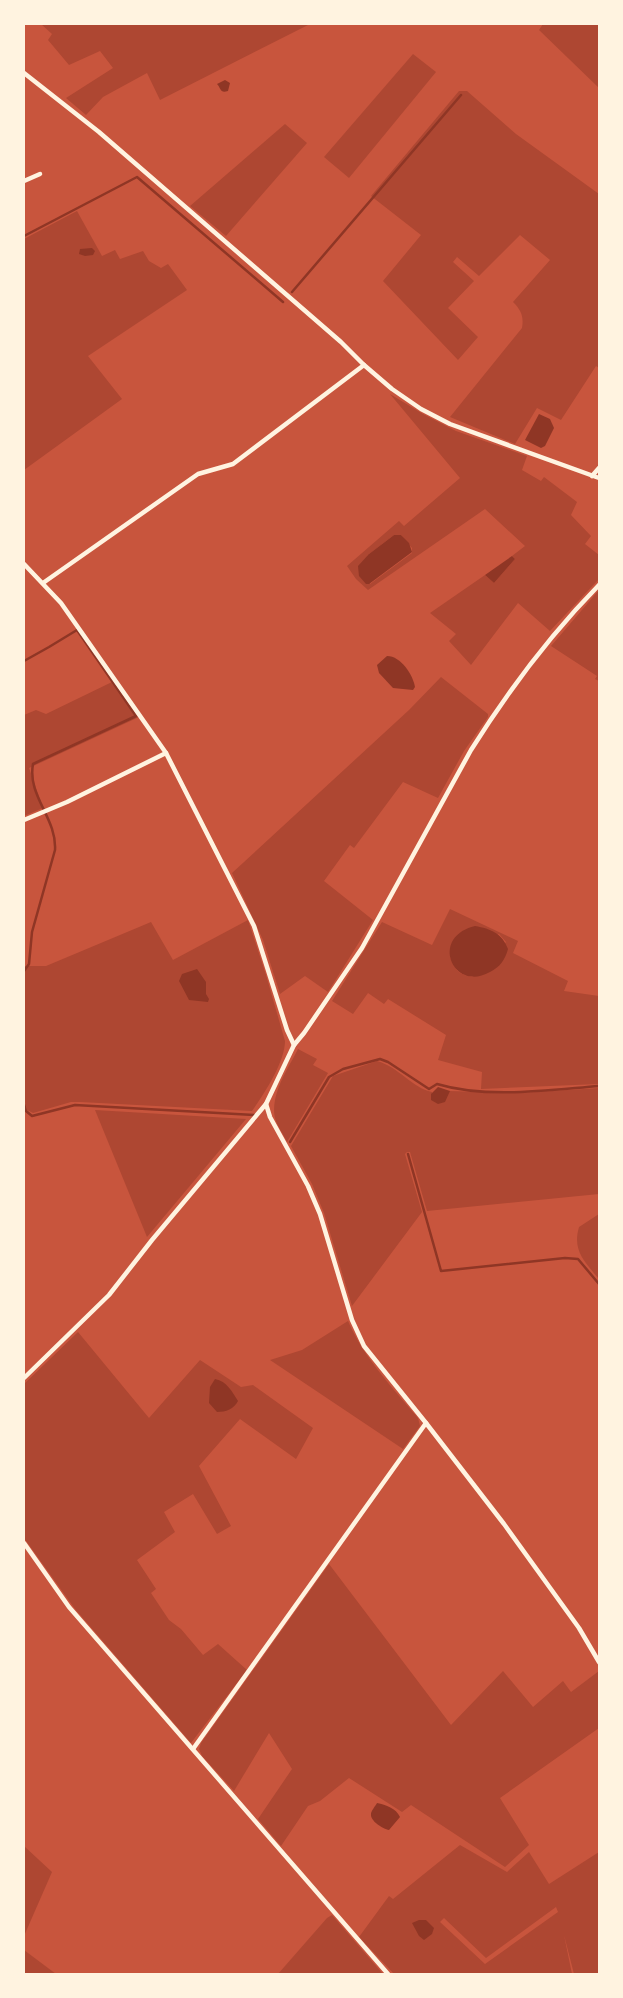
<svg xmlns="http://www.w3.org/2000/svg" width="623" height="1998" font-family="Figtree,sans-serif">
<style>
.green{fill:#ae4732;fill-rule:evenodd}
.water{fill:#8f3625}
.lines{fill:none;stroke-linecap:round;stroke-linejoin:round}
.stream{stroke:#8f3625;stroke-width:2.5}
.minor{stroke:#fff3e0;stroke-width:4.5}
</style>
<rect width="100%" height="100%" fill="#c8553d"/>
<!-- green -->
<g class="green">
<polygon points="41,24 310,24 160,100 147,73 103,97 86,115 66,98 113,68 100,51 69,65 48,40 52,34"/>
<polygon points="543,24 599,24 599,88 539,30"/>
<polygon points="413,54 436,72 349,178 324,157"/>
<path d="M 459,91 L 467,91 L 516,134 L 599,194 L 599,368 L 596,366 L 561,420 L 537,408 L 515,444 L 450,417 L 522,328 C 524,316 521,310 513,302 L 550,260 L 520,235 L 479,276 L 457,257 L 453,262 L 474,281 L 448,308 L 478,337 L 458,360 L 383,281 L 421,235 L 371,196 Z"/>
<polygon points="285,124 307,143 226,236 190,206"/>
<polygon points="77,211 102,256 115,250 120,259 143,251 149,261 161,268 168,264 187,290 88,356 122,399 24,470 24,239"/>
<path d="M 390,394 L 423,414 L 456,431 L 527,456 L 522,470 L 541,481 L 544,477 L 577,502 L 571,515 L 591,536 L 585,544 L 599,555 L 599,579 L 550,631 L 518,603 L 471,665 L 449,641 L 456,634 L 430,613 L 485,575 L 494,583 L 515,559 L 512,556 L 525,546 L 485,509 L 368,590 L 356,579 L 347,566 L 399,521 L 404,526 L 460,478 ZM 394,535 L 401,535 L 412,548 L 412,553 L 370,584 L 369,554 Z"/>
<polygon points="599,590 599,681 595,679 597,676 551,646"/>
<polygon points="441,677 488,714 488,717 464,751 438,798 403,782 354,848 350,845 324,881 373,920 328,992 305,976 280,994 263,940 232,873 409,710"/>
<polygon points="112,682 139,717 29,768 43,808 24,816 24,715 36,710 46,714"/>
<path d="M 450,909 L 518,941 L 513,953 L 568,981 L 564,991 L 599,996 L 599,1084 L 481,1089 L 482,1072 L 438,1060 L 446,1035 L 388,999 L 384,1004 L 368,993 L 353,1014 L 332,1001 L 382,922 L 432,945 ZM 499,934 L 506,942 L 473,977 C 459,975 455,970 450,957 Z"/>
<path d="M 248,920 L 266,975 L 285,1041 C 285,1062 264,1094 252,1111 L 80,1102 L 71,1102 L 33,1113 L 27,1110 L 24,1098 L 24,969 L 25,966 L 46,966 L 151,922 L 173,960 Z"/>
<path d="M 298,1049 L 317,1059 L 313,1065 L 328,1073 L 287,1142 C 284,1135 277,1126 275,1118 C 270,1094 288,1069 298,1049 Z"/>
<path d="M 377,1061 C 399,1067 412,1088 432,1092 L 432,1097 L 449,1091 L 522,1093 L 599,1088 L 599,1194 L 427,1211 L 410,1152 L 407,1152 L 405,1154 L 422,1212 L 352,1306 L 324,1213 L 312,1184 L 291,1146 L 333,1076 Z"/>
<polygon points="95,1110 246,1119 147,1237"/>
<path d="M 599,1214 L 599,1279 C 585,1262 572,1251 579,1227 Z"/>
<path d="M 348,1321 C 364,1358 392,1387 418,1418 L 420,1426 L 403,1449 L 270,1360 L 302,1350 Z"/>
<polygon points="78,1332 149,1418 200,1360 241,1387 253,1385 313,1428 296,1459 240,1419 199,1466 231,1526 217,1534 193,1494 164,1512 175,1532 137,1560 156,1589 151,1593 169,1620 181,1629 203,1655 218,1644 247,1670 191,1743 75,1609 24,1538 24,1384"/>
<polygon points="329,1564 451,1725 503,1671 533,1707 563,1681 571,1692 599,1671 599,1728 500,1798 529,1845 505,1867 411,1805 402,1812 349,1778 320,1801 308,1806 281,1846 258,1819 292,1769 269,1733 234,1791 202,1756 199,1749 201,1743"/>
<path d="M 460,1845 L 507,1872 L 529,1852 L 549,1884 L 599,1852 L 599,1974 L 574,1974 L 564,1935 L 572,1974 L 394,1974 L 359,1937 L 389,1896 L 393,1899 ZM 556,1907 L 558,1912 L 485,1964 L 440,1922 L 444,1918 L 486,1958 Z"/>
<polygon points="24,1846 52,1872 24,1936"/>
<polygon points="332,1915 383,1974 278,1974 327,1918"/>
<polygon points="24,1950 56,1974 24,1974"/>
</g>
<!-- water -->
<g class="water">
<path d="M 225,80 L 230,83 L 228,91 C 220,94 221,88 217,84 Z"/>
<polygon points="92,248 95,251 93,255 85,256 79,254 80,249"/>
<polygon points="539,414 550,419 554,428 545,446 541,448 525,440"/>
<polygon points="394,535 401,535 409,543 412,552 369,584 366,584 359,576 358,566 369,554"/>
<polygon points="512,556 515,559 494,583 485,575"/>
<path d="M 387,656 C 401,656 413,675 415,687 L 413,690 L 393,688 L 379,673 L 377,665 Z"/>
<path d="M 475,926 C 491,929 502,933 508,949 C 505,960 500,967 490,972 C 453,993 429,937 475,926 Z"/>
<polygon points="197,969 206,982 206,994 209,999 208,1002 189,1000 179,981 182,974"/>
<polygon points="438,1087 450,1091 445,1102 438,1104 431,1100 431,1094"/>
<path d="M 215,1379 C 227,1381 232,1392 238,1401 C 234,1409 226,1412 217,1412 L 209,1403 L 210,1387 Z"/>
<path d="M 377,1803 C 386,1805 396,1808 400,1817 L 389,1830 C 383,1829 370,1821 371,1814 C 371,1811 376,1805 377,1803 Z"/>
<polygon points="419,1920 426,1920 434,1928 432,1934 424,1940 419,1936 412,1923"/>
</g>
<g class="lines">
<!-- stream -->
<g class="stream">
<polyline points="24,236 137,177 283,302"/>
<polyline points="292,292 461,95"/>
<path d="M 24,661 L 49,647 L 77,630 L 136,716 L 33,764 C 27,796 57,818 55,850 L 32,932 L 29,964 L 24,971"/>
<polyline points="24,1104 26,1111 32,1116 75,1105 254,1115"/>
<path d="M 290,1142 L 329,1077 L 343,1069 L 380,1059 L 388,1062 L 429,1089 L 437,1084 C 487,1099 548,1090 599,1086"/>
<polyline points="408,1154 441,1271 565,1258 578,1259 599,1284"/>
</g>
<!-- minor -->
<g class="minor">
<polyline points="24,73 99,132 341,342 364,365 392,389 421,409 450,424 599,478"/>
<polyline points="24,181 40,174"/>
<polyline points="592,476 599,468"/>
<polyline points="24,564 61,603 166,753 254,926 287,1030 294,1045"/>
<polyline points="43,583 198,474 233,464 364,365"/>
<polyline points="24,820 67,802 166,753"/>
<polyline points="266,1104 270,1117 308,1186 320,1214 352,1320 364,1346 426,1423 504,1524 579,1628 599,1662"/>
<path d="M 24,1378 L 109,1295 L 152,1240 L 266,1104 L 294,1045 L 304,1033 L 362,948 L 471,750 C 508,691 550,635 599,585"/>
<polyline points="24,1543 69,1607 388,1974"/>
<polyline points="193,1749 426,1423"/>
</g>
</g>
<!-- border -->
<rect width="623" height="1998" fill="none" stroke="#fff3e0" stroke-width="50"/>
</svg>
